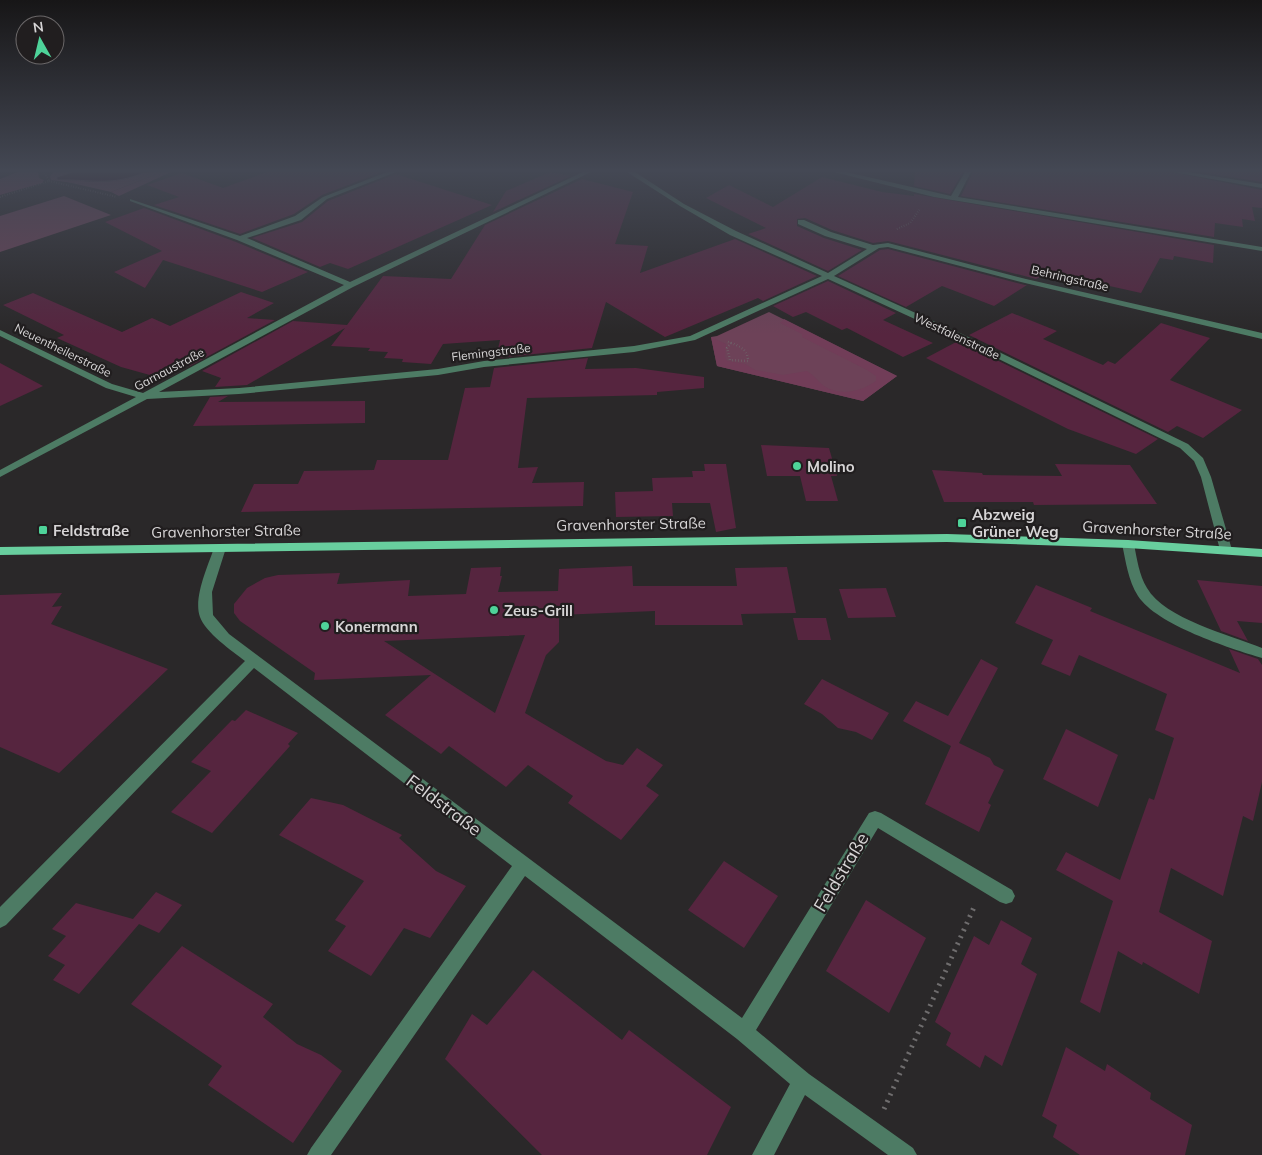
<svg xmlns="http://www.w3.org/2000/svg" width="1262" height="1155" font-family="Mulish,sans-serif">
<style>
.green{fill:#6d4258}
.forest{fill:#713d58}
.water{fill:#2b001a;stroke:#5f4052}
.building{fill:#56253f;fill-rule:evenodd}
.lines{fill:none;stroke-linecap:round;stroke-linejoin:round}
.path-far2{stroke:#6f6d6e;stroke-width:2;stroke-dasharray:0.5 2;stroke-linecap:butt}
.path-far1{stroke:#6f6d6e;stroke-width:2.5;stroke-dasharray:0.5 2.5;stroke-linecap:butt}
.path{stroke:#6f6d6e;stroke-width:5;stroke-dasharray:2 5.5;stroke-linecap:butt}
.minor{fill:#4d7b64;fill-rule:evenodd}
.major{fill:#68ce9e;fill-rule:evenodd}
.poi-dot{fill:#4ed399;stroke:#211e1f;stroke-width:2}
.labels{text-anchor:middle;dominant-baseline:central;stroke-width:4.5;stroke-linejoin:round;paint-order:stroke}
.far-street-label{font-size:12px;fill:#d7d5d6;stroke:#211e1f}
.poi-label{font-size:15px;font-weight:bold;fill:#d7d5d6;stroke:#211e1f;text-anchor:start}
.street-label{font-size:15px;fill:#d7d5d6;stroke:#211e1f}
.near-street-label{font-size:18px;fill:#d7d5d6;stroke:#211e1f}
</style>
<rect width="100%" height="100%" fill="#2a2829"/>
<!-- green -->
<g class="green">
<path d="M 152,172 L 162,172 L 111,192 L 63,181 C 93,185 124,189 152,172 Z"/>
<polygon points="64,196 111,215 0,252 0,216"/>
<polygon points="769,312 897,376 863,401 717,366 711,337 717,336"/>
</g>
<!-- forest -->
<g class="forest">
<polygon points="18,172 38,172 39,178 44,180 42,183 0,195 0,179"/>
<path d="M 51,172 L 73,172 L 57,177 C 80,182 102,184 125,179 C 135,177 142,172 152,172 C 120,192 86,184 51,180 L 50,176 L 53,173 Z"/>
<polygon points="162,172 171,172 119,196 111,192"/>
<path d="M 784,319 L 897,376 L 863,401 L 717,366 L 711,337 L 726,344 L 725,357 L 727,361 L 745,364 L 755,370 L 783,375 L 807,371 C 814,375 818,382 824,386 C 841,397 862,391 876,381 L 876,376 L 867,370 L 802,337 L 802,334 L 780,323 Z"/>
</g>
<!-- water -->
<path class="water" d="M 73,172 L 145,172 C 111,187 91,179 57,180 L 57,177 Z"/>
<!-- building -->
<g class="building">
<polygon points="267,172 382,172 322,195 294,214 240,234 154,205 179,197 147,185 182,173 223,188"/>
<polygon points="550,172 571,176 493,212 506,191"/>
<polygon points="915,172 963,172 950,194 914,186"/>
<polygon points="973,172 1171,172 1262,190 1262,208 1252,207 1255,221 1242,219 1243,227 1215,223 1214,237 961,196"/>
<polygon points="1200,172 1262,172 1262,182"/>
<polygon points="396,174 492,205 348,269 330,263 320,267 252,238 302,222 328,201"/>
<polygon points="822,177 882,192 914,196 914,194 1214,245 1213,263 1174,256 1173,260 1160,258 1141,293 1096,283 1094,287 1044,275 1036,279 888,241 873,243 832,230 805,218 797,219 797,226 824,238 862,250 828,271 748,234 766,228 706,198 729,185 773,207"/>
<polygon points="582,179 633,192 615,244 648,246 640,273 735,239 817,276 763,301 758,298 665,337 606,302 592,348 496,358 500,340 443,344 431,364 402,362 403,359 384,358 388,352 368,351 370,348 331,346 345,328 247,385 215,387 221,378 202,371 293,321 347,325 383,276 451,279 485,225"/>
<polygon points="144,208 236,242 308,272 262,292 163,260 145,288 114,272 162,251 105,222"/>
<polygon points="888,249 1025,285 1027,285 994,306 942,286 906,307 838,276 880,250"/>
<polygon points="828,281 896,313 883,320 933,343 903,357 847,328 842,330 806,312 793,317 773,306"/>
<polygon points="241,292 274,303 247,318 275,320 190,366 179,362 157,377 121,367 57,338 64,335 3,305 33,293 122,332 152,318 170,326"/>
<polygon points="1012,313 1057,331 1043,339 1103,365 1108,361 1115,364 1161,323 1210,338 1170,380 1242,410 1203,438 1177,426 1168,432 969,335"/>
<polygon points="958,341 1158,439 1136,454 1068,429 926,358"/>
<polygon points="588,358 585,369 636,368 704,377 704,388 657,392 657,395 527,398 518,468 538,467 532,483 584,482 583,506 241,512 254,484 298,484 304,471 374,470 377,460 448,460 465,388 490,387 494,368"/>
<polygon points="0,363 43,386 0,406"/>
<polygon points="228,396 218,402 365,401 365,423 193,426 210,397"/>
<polygon points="761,445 829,448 837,476 831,476 838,501 806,501 800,476 767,476"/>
<polygon points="704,464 726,464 736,528 716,532 710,503 672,503 673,516 616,517 615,492 653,491 652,478 693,477 692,471 705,471"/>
<polygon points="1055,464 1130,465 1157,504 1034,505 1033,502 944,502 932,470 982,473 983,475 1062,476"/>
<path d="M 632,566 L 633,586 L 737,586 L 735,568 L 787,567 L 796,613 L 741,614 L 743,625 L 655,625 L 655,611 L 559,615 L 559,642 L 546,655 L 525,713 L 606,761 L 623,765 L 637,748 L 663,765 L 646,786 L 659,795 L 621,840 L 568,803 L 573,796 L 528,765 L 506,787 L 449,746 L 441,754 L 385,715 L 431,675 L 314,680 L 315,673 L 240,621 L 234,613 L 234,604 L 247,588 L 265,578 L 278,575 L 340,573 L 337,584 L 410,580 L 408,596 L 466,594 L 471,568 L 501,567 L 500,576 L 502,576 L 498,592 L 558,591 L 559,569 ZM 525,635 L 495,713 L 384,641 Z"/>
<polygon points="1197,580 1262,586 1262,623 1237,621 1248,641 1221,631"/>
<polygon points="1036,585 1092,608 1090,611 1240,673 1229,649 1258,659 1262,665 1262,782 1253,821 1243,816 1223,896 1171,868 1159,912 1212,941 1199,994 1143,962 1142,965 1118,951 1100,1013 1080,1002 1113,901 1056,870 1066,852 1120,880 1149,798 1154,800 1174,738 1155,730 1167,694 1079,655 1070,676 1041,664 1053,640 1015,623"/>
<polygon points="886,588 896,617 848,618 839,589"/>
<polygon points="62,593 52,607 62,606 51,624 168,669 59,773 0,747 0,595"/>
<polygon points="793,618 826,618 831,640 798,640"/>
<polygon points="981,659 998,668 959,743 990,758 994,765 1004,770 988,803 991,805 979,832 925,804 951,746 903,721 916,701 948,716"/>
<polygon points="822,679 889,713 872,740 856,732 838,728 822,714 804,704"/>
<polygon points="246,710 298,733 288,744 290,746 212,833 171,812 211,771 191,762 232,720 235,721"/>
<polygon points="1066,729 1118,755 1098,807 1043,779"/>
<polygon points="311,798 343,805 402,835 399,838 436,871 466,886 430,938 404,928 371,976 328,951 346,926 335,920 364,881 279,835"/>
<polygon points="724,861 778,896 744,948 688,910"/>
<polygon points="156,892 182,905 159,933 139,924 79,994 53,980 65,965 48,956 66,936 52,929 76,903 133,919"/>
<polygon points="866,900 926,938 889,1013 826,971"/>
<polygon points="1001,920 1032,938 1021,964 1037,974 1002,1066 985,1055 980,1068 946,1045 951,1033 935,1022 974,936 989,945"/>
<polygon points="182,946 273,1004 263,1017 297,1044 321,1055 342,1071 293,1143 208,1085 222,1066 131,1004"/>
<polygon points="533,970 622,1040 629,1030 731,1107 707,1155 542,1155 445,1059 472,1014 487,1025"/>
<polygon points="1066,1047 1105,1071 1107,1064 1151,1093 1150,1099 1192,1125 1185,1155 1080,1155 1053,1137 1057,1125 1042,1116"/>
</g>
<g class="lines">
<!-- path-far2 -->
<g class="path-far2">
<polyline points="49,181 117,197"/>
<polyline points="0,197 49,181 44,172"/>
<polyline points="897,229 910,223 920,209"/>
</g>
<!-- path-far1 -->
<g class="path-far1">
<polyline points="728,342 731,343"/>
<path d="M 731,343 C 740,346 748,350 748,361 L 730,360 L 727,348 Z"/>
</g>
<!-- path -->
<polyline class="path" points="884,1109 975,905"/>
<!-- minor -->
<g class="minor">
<polygon points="387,172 396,172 327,199 301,220 247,238 350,282 583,172 591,172 353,287 159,392 239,388 438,369 484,361 634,346 690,336 822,276 730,235 680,206 627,172 635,172 684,204 736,231 828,273 867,249 825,236 798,224 798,220 804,220 831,232 873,245 888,243 1026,279 1262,333 1262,339 1025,283 888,247 879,248 834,276 962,334 1188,444 1203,458 1211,477 1232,550 1226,554 1220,550 1201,477 1194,461 1180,448 956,338 828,279 695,340 634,352 484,367 438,375 239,394 147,399 0,477 0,470 136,397 106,388 0,336 0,330 112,384 143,393 344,285 237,240 130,201 130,199 240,236 295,216 323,197"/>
<polygon points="834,172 846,172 951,196 965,172 971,172 958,197 1262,247 1262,251 934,197"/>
<polygon points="1173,172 1188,172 1262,184 1262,188"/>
<path d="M 1128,540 L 1134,544 C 1137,559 1139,575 1147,588 C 1165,619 1230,635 1262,648 L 1262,658 C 1229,648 1157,625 1138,596 C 1128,580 1126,562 1122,544 Z"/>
<path d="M 220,544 L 226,548 L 212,592 L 213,615 L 229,634 L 742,1018 L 869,813 L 875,811 L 881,813 L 1012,890 L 1015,896 L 1012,902 L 1006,904 L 1000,902 L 878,828 L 756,1030 L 809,1074 L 913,1148 L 917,1155 L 888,1155 L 805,1095 L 774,1155 L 752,1155 L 790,1084 L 737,1039 L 525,876 L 331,1155 L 307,1155 L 311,1148 L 512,866 L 254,668 L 6,925 L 0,928 L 0,907 L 245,661 C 232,651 205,632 200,617 C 193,598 208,566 214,548 Z"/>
</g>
<!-- major -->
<polygon class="major" points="947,534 1128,540 1262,549 1262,557 1128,548 947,542 0,555 0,547"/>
</g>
<!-- sky -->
<linearGradient id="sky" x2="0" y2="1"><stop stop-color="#171617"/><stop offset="0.51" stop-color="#444854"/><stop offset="1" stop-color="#444854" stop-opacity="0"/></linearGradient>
<rect width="1262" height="334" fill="url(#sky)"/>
<!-- markers -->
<g class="poi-dot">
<circle cx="797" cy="466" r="5"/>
<rect x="957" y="518" width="10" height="10" rx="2.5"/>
<rect x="38" y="525" width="10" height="10" rx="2.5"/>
<circle cx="494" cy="610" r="5"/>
<circle cx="325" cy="626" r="5"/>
</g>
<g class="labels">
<!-- far-street labels -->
<g class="far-street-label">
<text transform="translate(1070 278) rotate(13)">Behringstraße</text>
<text transform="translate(957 336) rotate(25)">Westfalenstraße</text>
<text transform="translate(63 350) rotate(26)">Neuentheilerstraße</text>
<text transform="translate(491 352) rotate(-7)">Flemingstraße</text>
<text transform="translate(169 369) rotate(-28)">Garnaustraße</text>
</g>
<!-- poi labels -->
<g class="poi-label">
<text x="807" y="466">Molino</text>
<text x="972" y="514">Abzweig<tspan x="972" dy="17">Grüner Weg</tspan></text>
<text x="53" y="530">Feldstraße</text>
<text x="504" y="610">Zeus-Grill</text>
<text x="335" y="626">Konermann</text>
</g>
<!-- street labels -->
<g class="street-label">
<text transform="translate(631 524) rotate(-1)">Gravenhorster Straße</text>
<text transform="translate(1157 530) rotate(3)">Gravenhorster Straße</text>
<text transform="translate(226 531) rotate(-1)">Gravenhorster Straße</text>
</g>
<!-- near-street labels -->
<g class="near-street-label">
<text transform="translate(444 805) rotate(37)">Feldstraße</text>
<text transform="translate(841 872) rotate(-59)">Feldstraße</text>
</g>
</g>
<!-- north arrow -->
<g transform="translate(40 40) rotate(352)"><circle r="24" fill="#211e1f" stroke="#6a6768"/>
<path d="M0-4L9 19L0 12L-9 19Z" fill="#4ed399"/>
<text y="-8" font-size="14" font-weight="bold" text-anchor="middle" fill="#d7d5d6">N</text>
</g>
</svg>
